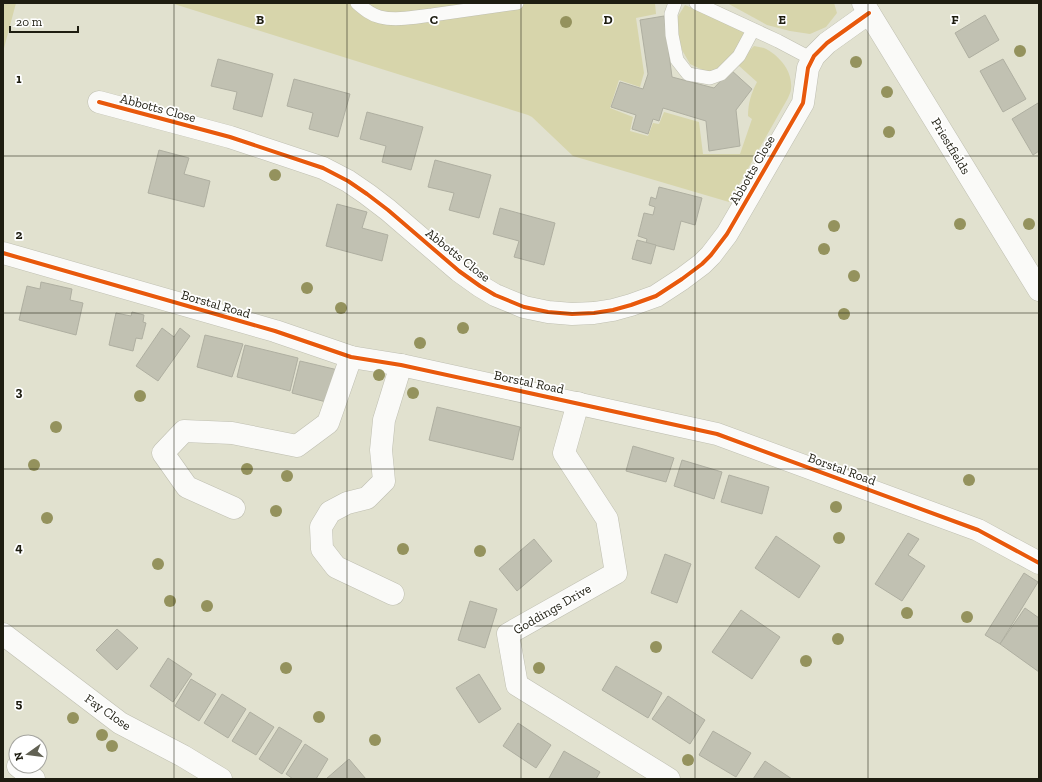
<svg xmlns="http://www.w3.org/2000/svg" width="1042" height="782" font-family="'Zilla Slab',serif">
<style>
.green{fill:#d7d5ab}
.building{fill:#c1c1b2;stroke:#afafa1}
.lines{fill:none;stroke-linecap:round;stroke-linejoin:round}
.service-casing{stroke:#bfbfb1;stroke-width:14}
.minor-casing{stroke:#bfbfb1;stroke-width:23}
.tertiary-casing{stroke:#bfbfb1;stroke-width:23}
.service{stroke:#fafaf8;stroke-width:13}
.minor{stroke:#fafaf8;stroke-width:22}
.tertiary{stroke:#fafaf8;stroke-width:22}
.cycleway-casing{stroke:#fff;stroke-width:6}
.cycleway{stroke:#e8590c;stroke-width:4}
.tree{fill:#94925d}
.grid{fill:none;stroke:#1e1d11;stroke-width:1;stroke-opacity:0.55}
.labels{text-anchor:middle;dominant-baseline:central;stroke-width:3.5;stroke-linejoin:round;paint-order:stroke}
.street-label{font-size:13px;fill:#1e1d11;stroke:#fff}
.grid-label{font-size:13px;text-anchor:middle;font-weight:bold;fill:#1e1d11;stroke:#fff;stroke-width:3.5;stroke-linejoin:round;paint-order:stroke}
</style>
<rect width="100%" height="100%" fill="#e1e1cf"/>
<!-- green -->
<g class="green">
<polygon points="3,3 16,3 3,52"/>
<path d="M 171,3 L 655,3 L 656,14 L 636,18 L 644,73 L 640,87 L 619,80 L 610,108 L 633,117 L 630,131 L 648,136 L 653,123 L 659,124 L 664,112 L 699,122 L 703,154 L 740,154 L 752,119 L 748,116 C 748,103 751,94 757,82 L 738,65 L 747,53 L 754,46 C 757,47 761,47 764,48 C 779,55 793,71 791,89 C 791,92 789,95 788,98 L 729,202 L 573,156 L 532,117 L 528,115 Z"/>
<polygon points="727,3 834,3 837,13 826,27 810,34 790,31 767,25"/>
<polygon points="685,5 748,32 733,55 722,67 709,73 690,64 682,50 677,33 677,18"/>
</g>
<!-- building -->
<g class="building">
<polygon points="985,15 999,40 969,58 955,33"/>
<polygon points="664,16 672,77 714,88 731,70 752,89 736,110 740,146 709,151 706,121 663,108 659,121 653,119 648,134 632,129 636,115 611,107 620,82 643,89 648,74 640,20"/>
<polygon points="218,59 273,74 262,117 233,109 237,92 211,86"/>
<polygon points="1003,59 1026,99 1003,112 980,71"/>
<polygon points="294,79 350,94 338,137 309,129 313,113 287,106"/>
<polygon points="1038,103 1039,105 1039,151 1033,155 1012,119"/>
<polygon points="367,112 423,127 411,170 382,162 386,146 360,139"/>
<polygon points="159,150 189,158 184,174 210,181 204,207 148,193"/>
<polygon points="435,160 491,175 479,218 449,210 454,193 428,187"/>
<polygon points="659,187 702,198 695,225 681,221 674,250 646,243 647,239 638,236 644,213 653,215 655,207 649,205 651,197 656,199"/>
<polygon points="337,204 367,212 362,228 388,235 382,261 326,246"/>
<polygon points="500,208 555,223 544,265 514,257 519,241 493,234"/>
<polygon points="637,240 656,245 651,264 632,259"/>
<polygon points="41,282 72,289 70,300 83,303 76,335 19,320 27,286 40,289"/>
<polygon points="132,312 144,315 143,322 146,323 142,339 136,338 133,351 109,345 116,313 131,316"/>
<polygon points="162,328 174,337 180,328 190,336 158,381 136,366"/>
<polygon points="205,335 243,344 232,377 197,367"/>
<polygon points="245,345 298,358 290,391 237,377"/>
<polygon points="300,361 338,370 330,403 292,393"/>
<polygon points="437,407 520,427 513,460 429,440"/>
<polygon points="633,446 674,458 666,482 626,471"/>
<polygon points="682,460 722,472 714,499 674,486"/>
<polygon points="729,475 769,487 762,514 721,502"/>
<polygon points="908,533 919,539 908,555 925,566 902,601 875,584"/>
<polygon points="776,536 820,566 799,598 755,568"/>
<polygon points="534,539 552,561 517,591 499,569"/>
<polygon points="665,554 691,564 677,603 651,593"/>
<polygon points="1024,573 1038,582 1000,644 985,635"/>
<polygon points="470,601 497,609 485,648 458,640"/>
<polygon points="1025,608 1039,618 1039,672 1000,644"/>
<polygon points="741,610 780,637 752,679 712,652"/>
<polygon points="117,629 138,648 117,670 96,650"/>
<polygon points="168,658 192,674 173,702 150,686"/>
<polygon points="616,666 662,693 648,718 602,690"/>
<polygon points="479,674 501,709 479,723 456,688"/>
<polygon points="191,679 216,694 199,721 175,706"/>
<polygon points="222,694 246,709 228,738 204,723"/>
<polygon points="668,696 705,720 690,744 652,719"/>
<polygon points="250,712 274,727 256,755 232,741"/>
<polygon points="518,723 551,745 536,768 503,746"/>
<polygon points="279,727 302,741 282,774 259,759"/>
<polygon points="713,731 751,753 736,777 699,755"/>
<polygon points="305,744 328,759 316,779 293,779 286,774"/>
<polygon points="564,751 600,772 596,779 550,779 549,778"/>
<polygon points="349,759 366,779 326,779"/>
<polygon points="765,761 792,779 753,779"/>
</g>
<g class="lines">
<!-- service casing -->
<g class="service-casing">
<g id="service">
<path d="M 357,3 C 364,9 371,15 380,17 C 396,21 415,17 432,15 C 460,11 488,7 517,3"/>
<polyline points="675,3 671,14 672,35 677,60 688,74 710,78 721,74 739,56 753,30"/>
<polyline points="696,3 778,41 812,59"/>
</g>
</g>
<!-- minor casing -->
<g class="minor-casing">
<g id="minor">
<polyline points="99,102 230,137 323,168 348,181 367,194 388,210 459,271 480,286 495,295 524,307 548,312 572,314 594,313 613,310 631,305 656,296 682,279 702,264 711,255 727,234 803,103 808,68 814,56 827,43 869,13"/>
<polyline points="578,403 564,453 607,519 616,573 508,634 517,685 669,779"/>
<polyline points="234,508 187,487 163,453 184,431 232,433 297,446 328,423 351,357"/>
<polyline points="393,594 336,567 322,549 321,527 330,512 347,503 367,498 384,481 381,450 384,420 401,365"/>
<polyline points="3,634 120,723 183,756 221,779"/>
<polyline points="18,766 34,779"/>
</g>
</g>
<!-- tertiary casing -->
<g class="tertiary-casing">
<g id="tertiary">
<polyline points="863,3 1039,290"/>
<polyline points="3,253 275,331 351,357 401,365 717,434 978,530 1039,563"/>
</g>
</g>
<!-- service -->
<use href="#service" class="service"/>
<!-- minor -->
<use href="#minor" class="minor"/>
<!-- tertiary -->
<use href="#tertiary" class="tertiary"/>
<!-- cycleway casing -->
<g class="cycleway-casing">
<g id="cycleway">
<polyline points="99,102 230,137 323,168 348,181 367,194 388,210 459,271 480,286 495,295 524,307 548,312 572,314 594,313 613,310 631,305 656,296 682,279 702,264 711,255 727,234 803,103 808,68 814,56 827,43 869,13"/>
<polyline points="3,253 275,331 351,357 401,365 717,434 978,530 1039,563"/>
</g>
</g>
<!-- cycleway -->
<use href="#cycleway" class="cycleway"/>
</g>
<!-- trees -->
<g class="tree">
<circle cx="566" cy="22" r="6"/>
<circle cx="1020" cy="51" r="6"/>
<circle cx="856" cy="62" r="6"/>
<circle cx="887" cy="92" r="6"/>
<circle cx="889" cy="132" r="6"/>
<circle cx="275" cy="175" r="6"/>
<circle cx="960" cy="224" r="6"/>
<circle cx="1029" cy="224" r="6"/>
<circle cx="834" cy="226" r="6"/>
<circle cx="824" cy="249" r="6"/>
<circle cx="854" cy="276" r="6"/>
<circle cx="307" cy="288" r="6"/>
<circle cx="341" cy="308" r="6"/>
<circle cx="844" cy="314" r="6"/>
<circle cx="463" cy="328" r="6"/>
<circle cx="420" cy="343" r="6"/>
<circle cx="379" cy="375" r="6"/>
<circle cx="413" cy="393" r="6"/>
<circle cx="140" cy="396" r="6"/>
<circle cx="56" cy="427" r="6"/>
<circle cx="34" cy="465" r="6"/>
<circle cx="247" cy="469" r="6"/>
<circle cx="287" cy="476" r="6"/>
<circle cx="969" cy="480" r="6"/>
<circle cx="836" cy="507" r="6"/>
<circle cx="276" cy="511" r="6"/>
<circle cx="47" cy="518" r="6"/>
<circle cx="839" cy="538" r="6"/>
<circle cx="403" cy="549" r="6"/>
<circle cx="480" cy="551" r="6"/>
<circle cx="158" cy="564" r="6"/>
<circle cx="170" cy="601" r="6"/>
<circle cx="207" cy="606" r="6"/>
<circle cx="907" cy="613" r="6"/>
<circle cx="967" cy="617" r="6"/>
<circle cx="838" cy="639" r="6"/>
<circle cx="656" cy="647" r="6"/>
<circle cx="806" cy="661" r="6"/>
<circle cx="286" cy="668" r="6"/>
<circle cx="539" cy="668" r="6"/>
<circle cx="319" cy="717" r="6"/>
<circle cx="73" cy="718" r="6"/>
<circle cx="102" cy="735" r="6"/>
<circle cx="375" cy="740" r="6"/>
<circle cx="112" cy="746" r="6"/>
<circle cx="688" cy="760" r="6"/>
</g>
<!-- grid -->
<path class="grid" d="M 174,3 L 174,779M 347,3 L 347,779M 521,3 L 521,779M 695,3 L 695,779M 868,3 L 868,779M 3,156 L 1039,156M 3,313 L 1039,313M 3,469 L 1039,469M 3,626 L 1039,626"/>
<g class="labels">
<!-- street labels -->
<g class="street-label">
<text transform="translate(158 108) rotate(15)">Abbotts Close</text>
<text transform="translate(951 146) rotate(59)">Priestfields</text>
<text transform="translate(752 170) rotate(-60)">Abbotts Close</text>
<text transform="translate(458 255) rotate(38)">Abbotts Close</text>
<text transform="translate(216 304) rotate(16)">Borstal Road</text>
<text transform="translate(529 382) rotate(12)">Borstal Road</text>
<text transform="translate(842 469) rotate(20)">Borstal Road</text>
<text transform="translate(552 609) rotate(-30)">Goddings Drive</text>
<text transform="translate(108 712) rotate(35)">Fay Close</text>
</g>
</g>
<g class="grid-label">
<text x="260" y="24">B</text>
<text x="434" y="24">C</text>
<text x="608" y="24">D</text>
<text x="782" y="24">E</text>
<text x="955" y="24">F</text>
<text x="19" y="83">1</text>
<text x="19" y="239">2</text>
<text x="19" y="396">3</text>
<text x="19" y="552">4</text>
<text x="19" y="708">5</text>
</g>
<!-- border -->
<rect width="1042" height="782" fill="none" stroke="#1e1d11" stroke-width="8"/>
<!-- north arrow -->
<g transform="translate(28 754) rotate(256)"><circle r="19" fill="#ffffff" stroke="#a5a5a0"/>
<path d="M0-3L7 15L0 10L-7 15Z" fill="#626254"/>
<text y="-6" font-size="11" font-weight="bold" text-anchor="middle" fill="#1e1d11">N</text>
</g>
<!-- scale -->
<path d="M10 26v6h68v-6" fill="none" stroke="#1e1d11" stroke-width="2"/>
<text x="16" y="26" font-size="12" fill="#1e1d11" stroke="#ffffff" stroke-width="3" paint-order="stroke">20 m</text>
</svg>
